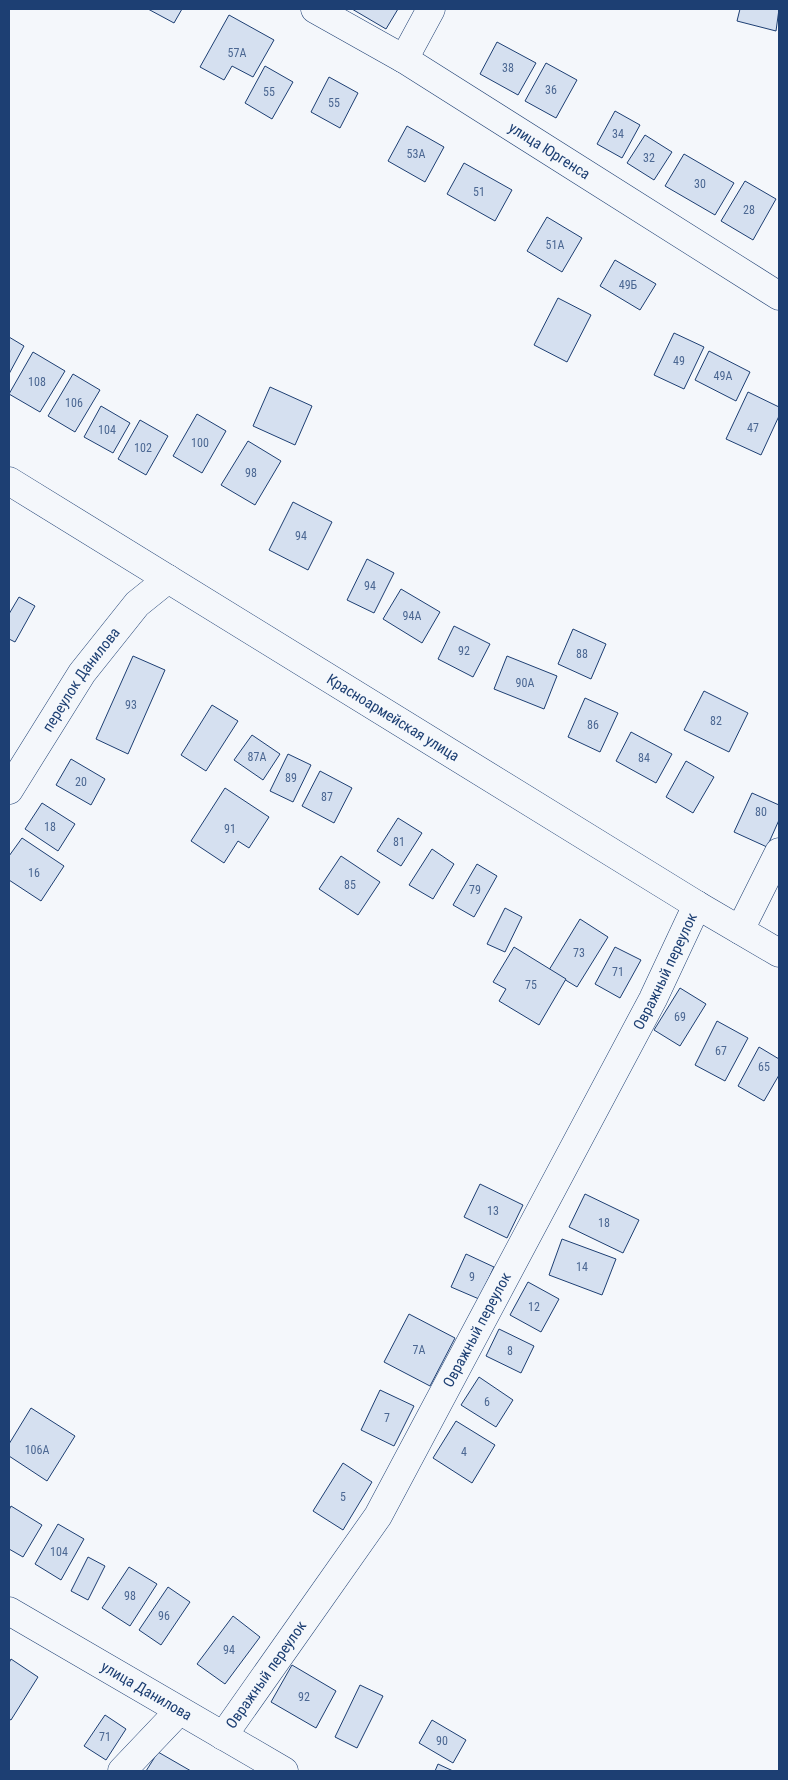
<svg xmlns="http://www.w3.org/2000/svg" width="788" height="1780" font-family="'Roboto Condensed',sans-serif">
<style>
.building{fill:#d5e0f0;stroke:#1d3f73}
.lines{fill:none;stroke-linecap:round;stroke-linejoin:round}
.minor-casing{stroke:#1d3f73;stroke-width:29}
.minor{stroke:#f4f7fb;stroke-width:28}
.labels{text-anchor:middle;dominant-baseline:central;stroke-width:4;stroke-linejoin:round;paint-order:stroke}
.number-label{font-size:12px;fill:#4b6792}
.street-label{font-size:15px;fill:#1d3f73;stroke:#f4f7fb}
</style>
<rect width="100%" height="100%" fill="#f4f7fb"/>
<!-- building -->
<g class="building">
<polygon points="148,9 182,9 174,23"/>
<polygon points="352,9 398,9 386,29"/>
<polygon points="740,9 779,9 776,31 737,21"/>
<polygon points="229,15 274,40 253,77 232,66 224,80 200,67"/>
<polygon points="497,42 536,63 518,95 480,74"/>
<polygon points="546,63 577,80 556,118 525,101"/>
<polygon points="265,66 293,82 272,119 245,103"/>
<polygon points="329,77 358,93 340,128 311,112"/>
<polygon points="615,111 640,125 622,158 597,144"/>
<polygon points="407,126 444,147 425,182 388,161"/>
<polygon points="645,135 672,152 654,180 627,163"/>
<polygon points="684,154 734,183 715,215 665,186"/>
<polygon points="464,163 512,190 495,221 447,194"/>
<polygon points="745,181 776,199 753,240 721,221"/>
<polygon points="547,217 582,238 562,272 527,251"/>
<polygon points="615,260 656,284 640,310 600,286"/>
<polygon points="558,298 591,315 567,362 534,345"/>
<polygon points="674,333 704,347 684,389 654,375"/>
<polygon points="9,337 24,346 9,374"/>
<polygon points="709,351 750,372 736,401 695,380"/>
<polygon points="33,352 65,371 40,412 9,394"/>
<polygon points="73,374 100,390 75,432 48,416"/>
<polygon points="270,387 312,406 295,445 253,426"/>
<polygon points="748,392 779,407 779,416 761,455 726,439"/>
<polygon points="101,406 130,423 113,453 84,437"/>
<polygon points="197,414 226,431 202,473 173,456"/>
<polygon points="140,420 168,436 146,475 118,459"/>
<polygon points="248,441 281,461 255,505 221,485"/>
<polygon points="293,502 332,522 308,570 269,550"/>
<polygon points="367,559 394,573 374,613 347,600"/>
<polygon points="401,589 440,612 422,643 383,619"/>
<polygon points="19,597 35,606 15,642 9,639 9,614"/>
<polygon points="454,626 490,644 473,677 438,659"/>
<polygon points="573,629 606,644 591,679 558,664"/>
<polygon points="133,656 165,670 128,754 96,739"/>
<polygon points="507,656 557,676 544,709 494,689"/>
<polygon points="704,691 748,713 729,752 684,730"/>
<polygon points="585,698 618,713 600,752 568,737"/>
<polygon points="212,705 238,721 206,771 181,755"/>
<polygon points="631,732 672,754 656,783 616,761"/>
<polygon points="252,735 280,754 263,780 234,760"/>
<polygon points="288,754 311,765 293,802 270,791"/>
<polygon points="71,759 105,779 91,805 56,785"/>
<polygon points="686,761 714,777 693,813 666,797"/>
<polygon points="320,771 352,788 334,823 302,806"/>
<polygon points="225,788 269,817 249,848 238,841 224,863 191,841"/>
<polygon points="752,793 779,805 779,820 767,847 734,832"/>
<polygon points="42,803 75,824 58,851 25,829"/>
<polygon points="398,818 422,833 401,866 377,851"/>
<polygon points="22,838 64,866 41,901 9,880 9,856"/>
<polygon points="432,849 454,864 433,899 409,885"/>
<polygon points="341,856 380,882 358,915 319,889"/>
<polygon points="477,864 497,876 474,917 453,905"/>
<polygon points="505,908 522,917 505,952 487,944"/>
<polygon points="580,919 608,937 577,987 549,970"/>
<polygon points="514,947 566,979 539,1025 499,1001 506,989 493,982"/>
<polygon points="615,947 641,960 620,998 595,984"/>
<polygon points="680,988 706,1004 680,1046 654,1030"/>
<polygon points="717,1021 748,1038 725,1081 695,1065"/>
<polygon points="759,1047 779,1059 779,1075 764,1101 738,1086"/>
<polygon points="480,1184 523,1205 507,1238 464,1217"/>
<polygon points="585,1194 639,1220 623,1253 569,1227"/>
<polygon points="562,1239 616,1259 602,1295 549,1275"/>
<polygon points="466,1254 494,1267 479,1299 451,1287"/>
<polygon points="528,1282 559,1299 541,1332 510,1315"/>
<polygon points="409,1314 455,1338 430,1386 384,1362"/>
<polygon points="499,1329 534,1346 521,1373 486,1356"/>
<polygon points="479,1377 513,1400 496,1427 461,1405"/>
<polygon points="380,1390 414,1406 394,1446 361,1430"/>
<polygon points="31,1408 75,1436 47,1481 9,1456 9,1444"/>
<polygon points="456,1421 495,1445 472,1483 433,1458"/>
<polygon points="343,1463 372,1482 343,1530 313,1511"/>
<polygon points="11,1506 42,1525 23,1557 9,1549 9,1510"/>
<polygon points="58,1524 84,1539 61,1580 35,1564"/>
<polygon points="88,1557 105,1566 88,1600 71,1591"/>
<polygon points="129,1567 157,1584 130,1626 102,1608"/>
<polygon points="168,1587 190,1602 161,1645 139,1630"/>
<polygon points="233,1616 260,1637 225,1684 197,1664"/>
<polygon points="11,1659 38,1677 11,1720 9,1719 9,1663"/>
<polygon points="292,1665 336,1691 316,1728 271,1702"/>
<polygon points="360,1685 383,1696 357,1748 335,1737"/>
<polygon points="105,1715 126,1729 106,1760 84,1746"/>
<polygon points="432,1720 466,1740 453,1763 419,1743"/>
<polygon points="158,1752 191,1771 146,1771"/>
<polygon points="438,1764 453,1771 435,1771"/>
</g>
<g class="lines">
<!-- minor casing -->
<g class="minor-casing">
<g id="minor">
<path id="s1" d="M 315,9 L 404,59 L 779,296"/>
<polyline points="404,59 431,9"/>
<path id="s2" d="M 9,481 L 697,905 L 779,953"/>
<path id="s3" d="M 9,790 L 82,673 L 137,604 L 168,579"/>
<polyline points="740,930 779,852"/>
<path id="s4" d="M 9,1611 L 284,1771"/>
<path id="s5" d="M 223,1736 L 378,1516 L 653,999 L 697,905"/>
<polyline points="122,1771 179,1711"/>
</g>
</g>
<!-- minor -->
<use href="#minor" class="minor"/>
</g>
<g class="labels">
<!-- number labels -->
<g class="number-label">
<text x="237" y="53">57А</text>
<text x="508" y="68">38</text>
<text x="551" y="90">36</text>
<text x="269" y="92">55</text>
<text x="334" y="103">55</text>
<text x="618" y="134">34</text>
<text x="416" y="154">53А</text>
<text x="649" y="158">32</text>
<text x="700" y="184">30</text>
<text x="479" y="192">51</text>
<text x="749" y="210">28</text>
<text x="555" y="245">51А</text>
<text x="628" y="285">49Б</text>
<text x="679" y="361">49</text>
<text x="723" y="376">49А</text>
<text x="37" y="382">108</text>
<text x="74" y="403">106</text>
<text x="753" y="428">47</text>
<text x="107" y="430">104</text>
<text x="200" y="443">100</text>
<text x="143" y="448">102</text>
<text x="251" y="473">98</text>
<text x="301" y="536">94</text>
<text x="370" y="586">94</text>
<text x="412" y="616">94А</text>
<text x="464" y="651">92</text>
<text x="582" y="654">88</text>
<text x="525" y="683">90А</text>
<text x="131" y="705">93</text>
<text x="716" y="721">82</text>
<text x="593" y="725">86</text>
<text x="257" y="757">87А</text>
<text x="644" y="758">84</text>
<text x="291" y="778">89</text>
<text x="81" y="782">20</text>
<text x="327" y="797">87</text>
<text x="761" y="812">80</text>
<text x="50" y="827">18</text>
<text x="230" y="829">91</text>
<text x="399" y="842">81</text>
<text x="34" y="873">16</text>
<text x="350" y="885">85</text>
<text x="475" y="890">79</text>
<text x="579" y="953">73</text>
<text x="618" y="972">71</text>
<text x="531" y="985">75</text>
<text x="680" y="1017">69</text>
<text x="721" y="1051">67</text>
<text x="764" y="1067">65</text>
<text x="493" y="1211">13</text>
<text x="604" y="1223">18</text>
<text x="582" y="1267">14</text>
<text x="472" y="1277">9</text>
<text x="534" y="1307">12</text>
<text x="419" y="1350">7А</text>
<text x="510" y="1351">8</text>
<text x="487" y="1402">6</text>
<text x="387" y="1418">7</text>
<text x="37" y="1450">106А</text>
<text x="464" y="1452">4</text>
<text x="343" y="1497">5</text>
<text x="59" y="1552">104</text>
<text x="130" y="1596">98</text>
<text x="164" y="1616">96</text>
<text x="229" y="1650">94</text>
<text x="304" y="1697">92</text>
<text x="105" y="1737">71</text>
<text x="442" y="1741">90</text>
</g>
<!-- street labels -->
<g class="street-label">
<text stroke="none"><textPath href="#s1" startOffset="274">улица Юргенса</textPath></text>
<text stroke="none"><textPath href="#s3" startOffset="132">переулок Данилова</textPath></text>
<text stroke="none"><textPath href="#s2" startOffset="451">Красноармейская улица</textPath></text>
<text stroke="none"><textPath href="#s5" startOffset="885">Овражный переулок</textPath></text>
<text stroke="none"><textPath href="#s5" startOffset="480">Овражный переулок</textPath></text>
<text stroke="none"><textPath href="#s5" startOffset="75">Овражный переулок</textPath></text>
<text stroke="none"><textPath href="#s4" startOffset="159">улица Данилова</textPath></text>
</g>
</g>
<!-- border -->
<rect width="788" height="1780" fill="none" stroke="#1d3f73" stroke-width="20"/>
</svg>
